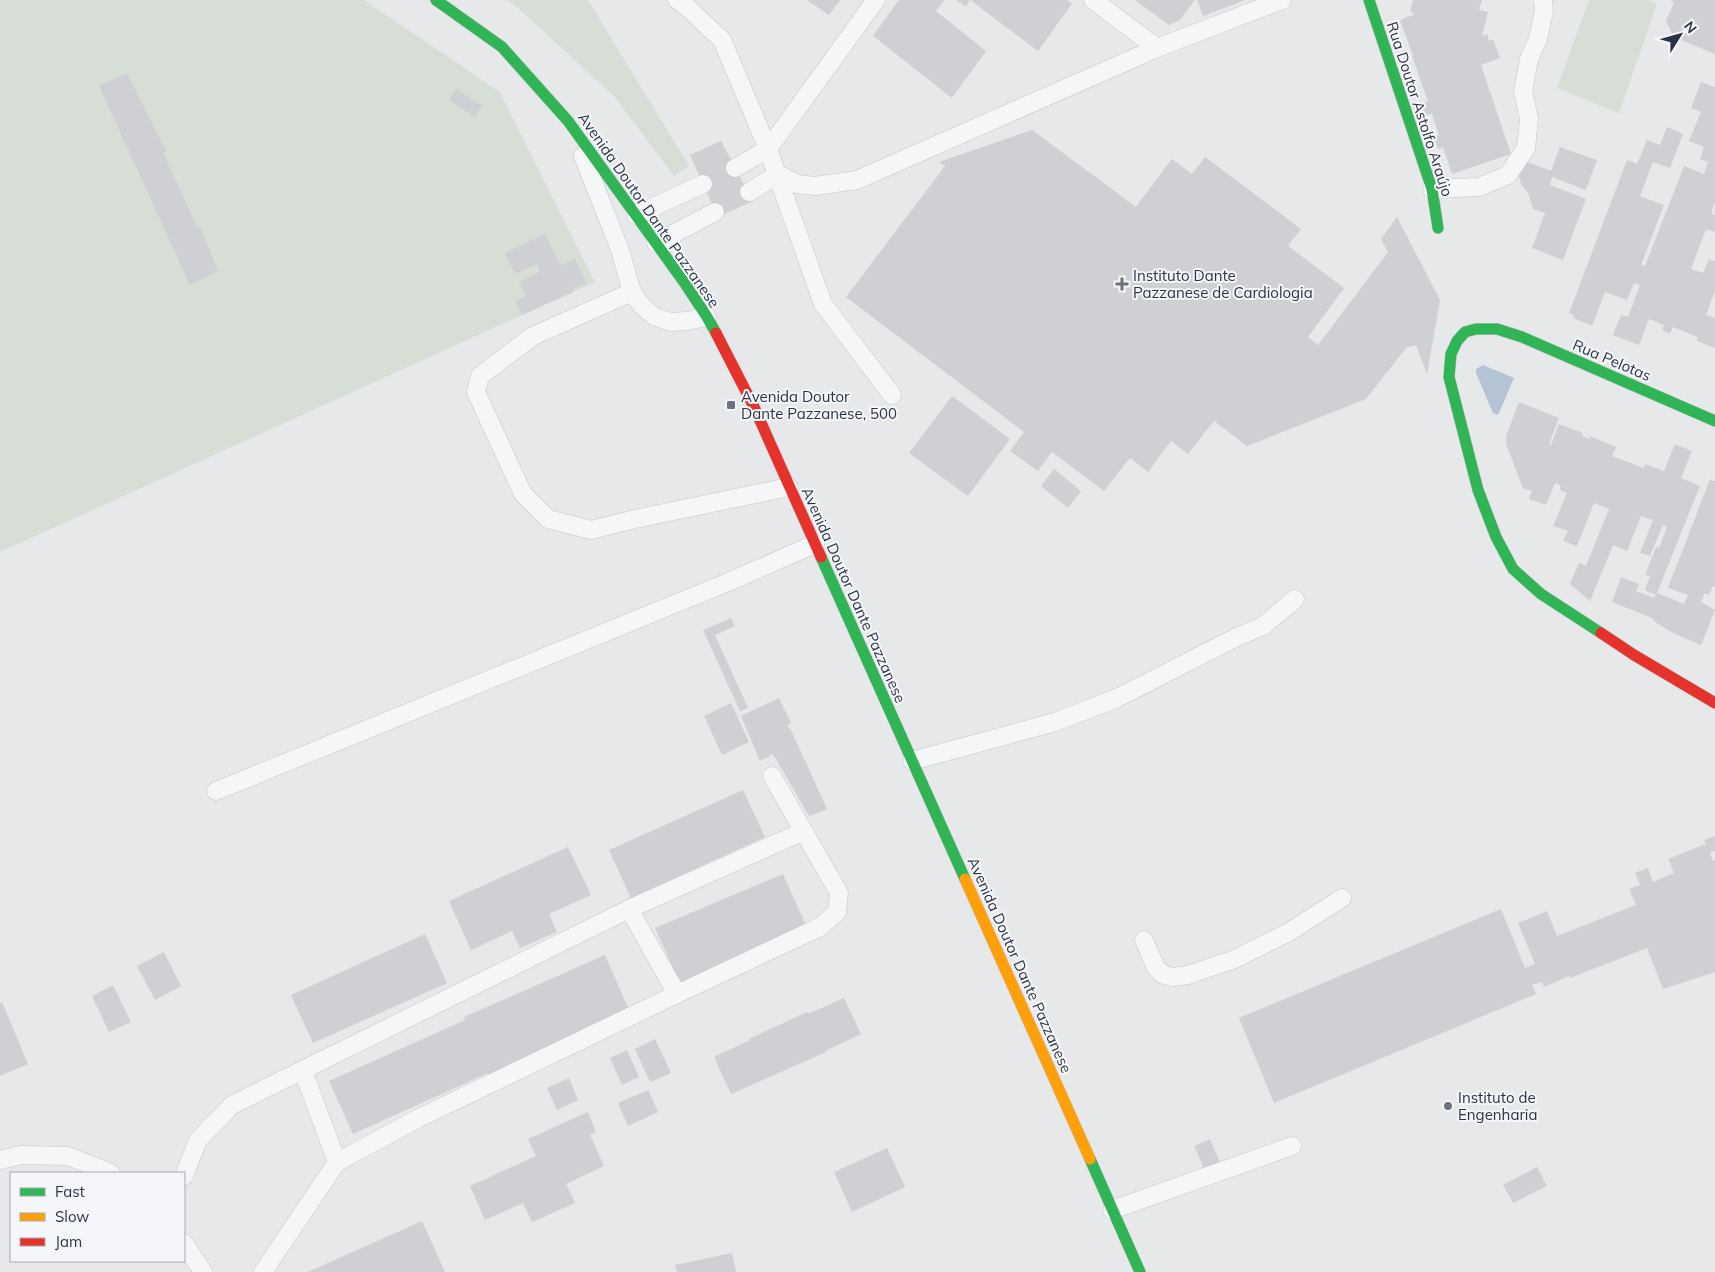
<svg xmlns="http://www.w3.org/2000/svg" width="1715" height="1272" font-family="Mulish,sans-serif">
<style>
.green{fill:#d6ded6}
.water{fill:#b4c4d5}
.building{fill:#ced0d3}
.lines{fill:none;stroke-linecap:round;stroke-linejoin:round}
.lane-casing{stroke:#c4c6c8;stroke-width:19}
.fast-casing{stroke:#c4c6c8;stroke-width:12}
.slow-casing{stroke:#c4c6c8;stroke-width:12}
.jam-casing{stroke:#c4c6c8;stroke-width:12}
.lane{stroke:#f5f6f7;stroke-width:18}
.fast{stroke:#30b455;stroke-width:11}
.slow{stroke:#ff9f0a;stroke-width:11}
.jam{stroke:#e5322d;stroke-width:11}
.poi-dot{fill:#6c737f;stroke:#f4f6f9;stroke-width:2}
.labels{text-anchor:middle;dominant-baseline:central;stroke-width:4;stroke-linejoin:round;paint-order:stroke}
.street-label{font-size:15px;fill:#2b3445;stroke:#f4f6f9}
.poi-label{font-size:15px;fill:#2b3445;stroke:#f4f6f9;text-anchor:start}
</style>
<rect width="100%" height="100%" fill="#e6e8ea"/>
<!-- green -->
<g class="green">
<polygon points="0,0 364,0 500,92 595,282 0,552"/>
<polygon points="507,0 588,0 689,166 674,176 614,96 518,8"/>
<polygon points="1589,0 1648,0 1657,4 1619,113 1557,88"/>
</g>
<!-- water -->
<polygon class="water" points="1483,365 1514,378 1498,415 1493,413 1476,373 1476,369"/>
<!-- building -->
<g class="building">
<polygon points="807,0 840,0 829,15"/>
<polygon points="899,0 944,0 936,11 986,51 952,98 873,36"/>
<polygon points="956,0 1067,0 1072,4 1038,51 970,0 966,7"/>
<polygon points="1135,0 1195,0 1180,20 1169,25"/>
<polygon points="1197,0 1245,0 1203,16"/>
<polygon points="1413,0 1482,0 1479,10 1488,12 1482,36 1487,34 1489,41 1493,39 1500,58 1481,65 1511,154 1452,174 1443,147 1438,149 1434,137 1439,135 1432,114 1426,115 1422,104 1428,101 1412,56 1413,55 1400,21 1408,16 1412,17 1413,12 1410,11"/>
<polygon points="1670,0 1715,0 1715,54 1674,37 1666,21 1674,2"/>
<polygon points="127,73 166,151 163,153 197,227 200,226 218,271 190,285 99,86"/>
<polygon points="1701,82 1715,87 1715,202 1711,213 1715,215 1715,232 1706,229 1691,269 1703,273 1709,259 1715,261 1715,291 1706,315 1715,318 1715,348 1697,341 1698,337 1673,327 1670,334 1662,330 1664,325 1649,319 1639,345 1613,335 1621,315 1628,317 1640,285 1634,283 1627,300 1605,292 1592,326 1573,318 1574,315 1569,313 1627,160 1637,164 1647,140 1660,145 1667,127 1683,134 1670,168 1653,162 1640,196 1664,205 1641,265 1645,266 1684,166 1704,174 1708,162 1700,159 1704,147 1689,141 1701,112 1691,108"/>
<polygon points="456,89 482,106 475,117 449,100"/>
<polygon points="1032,130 1136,207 1172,159 1192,174 1205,157 1301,229 1288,246 1344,288 1308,337 1318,345 1388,252 1381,239 1397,217 1440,300 1427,374 1416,345 1406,348 1366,399 1247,446 1214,421 1188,454 1171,441 1148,472 1130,458 1104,491 1052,452 1038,471 1010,451 1024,432 846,297 945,166 939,162"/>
<polygon points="721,141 753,201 718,217 690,155"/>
<polygon points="1560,147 1597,160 1586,190 1552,177 1550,185 1586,199 1563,260 1532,248 1545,213 1533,209 1529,195 1521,184 1519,176 1525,161 1551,171"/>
<polygon points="545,234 559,263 560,262 561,265 575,259 586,283 572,289 573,292 522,315 515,301 526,296 519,282 540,272 537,264 515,274 505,253"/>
<polygon points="952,396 1010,439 968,496 909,453"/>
<polygon points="1519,402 1559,418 1549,444 1551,445 1559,424 1583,433 1582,436 1589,439 1590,436 1616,447 1612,456 1644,468 1645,464 1664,471 1675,444 1692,451 1681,478 1700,486 1657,593 1684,604 1688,595 1668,588 1710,479 1715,481 1715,587 1713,586 1709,595 1705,593 1701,602 1715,610 1701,645 1673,633 1655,622 1652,618 1612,602 1621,577 1639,584 1636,591 1654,598 1656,595 1645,590 1650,576 1645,575 1656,547 1659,548 1667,527 1663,525 1650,556 1640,553 1653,520 1641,516 1627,551 1613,545 1590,601 1570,584 1579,563 1586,566 1609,509 1594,503 1577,546 1563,541 1568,531 1553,526 1567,493 1560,490 1561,486 1555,483 1546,505 1529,499 1532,491 1523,488 1506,444 1506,436"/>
<polygon points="1054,469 1081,491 1068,508 1041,486"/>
<polygon points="731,618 735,626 715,635 748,708 740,711 703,630"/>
<polygon points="779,698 791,723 787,725 791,730 827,809 809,816 773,754 760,761 741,716"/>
<polygon points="731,703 749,742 722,755 704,716"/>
<polygon points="743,790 765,837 631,898 609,850"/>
<polygon points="1715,836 1715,851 1710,852 1713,861 1715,860 1715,972 1663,989 1647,948 1570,978 1569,976 1544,987 1542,982 1532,985 1536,994 1274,1103 1239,1018 1501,909 1525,968 1535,964 1518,923 1547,911 1557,936 1636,905 1629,889 1640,885 1635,873 1648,868 1653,882 1674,873 1668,859 1706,844 1704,840"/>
<polygon points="568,847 591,895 549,914 557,932 520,948 512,931 471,950 449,901"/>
<polygon points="783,874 807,928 681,986 655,928"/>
<polygon points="425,934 447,983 313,1043 291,995"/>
<polygon points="164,952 181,986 155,1000 137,966"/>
<polygon points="605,955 629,1010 533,1053 533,1055 489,1075 488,1073 353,1134 329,1081 465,1020 464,1017"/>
<polygon points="113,985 131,1022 109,1032 92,996"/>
<polygon points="844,998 861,1034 825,1051 826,1052 731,1094 714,1057 750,1040 749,1039 807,1012 808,1014"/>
<polygon points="2,1002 28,1064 0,1076 0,1003"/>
<polygon points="655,1039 671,1073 650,1082 635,1049"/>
<polygon points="627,1050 639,1077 622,1085 610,1058"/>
<polygon points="569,1078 578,1100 557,1110 547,1088"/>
<polygon points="648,1090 658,1112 628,1126 618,1103"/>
<polygon points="588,1112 596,1132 590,1135 604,1166 566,1184 575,1203 532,1222 523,1203 485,1220 470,1186 536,1156 528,1139"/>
<polygon points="1210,1139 1221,1165 1206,1173 1194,1146"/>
<polygon points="887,1148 905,1187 852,1212 834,1172"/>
<polygon points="1537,1167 1547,1186 1513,1203 1503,1185"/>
<polygon points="422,1221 445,1272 308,1272"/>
<polygon points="732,1253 736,1272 677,1272 675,1265"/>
</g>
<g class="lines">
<!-- lane casing -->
<g class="lane-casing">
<g id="lane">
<polyline points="677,0 687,7 722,40 768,149 823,304 892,395"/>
<polyline points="1093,0 1157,48"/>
<polyline points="583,156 620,250 632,292 642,306 655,317 671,322 687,321 707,317"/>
<polyline points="735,168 768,149 876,0"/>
<polyline points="1432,189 1479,187 1508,175 1526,148 1529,119 1523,91 1529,59 1538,39 1544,11 1543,0"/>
<polyline points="749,192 778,174 797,184 815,186 857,180 1157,48 1282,0"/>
<polyline points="636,215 703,184"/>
<polyline points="656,243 715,212"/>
<polyline points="632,292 533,336 480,376 476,392 523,494 548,519 591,530 635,519 789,487"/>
<polyline points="912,761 1055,722 1117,698 1237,637 1263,626 1295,599"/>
<polyline points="216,791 726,583 815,544"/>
<polyline points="629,909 677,994"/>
<polyline points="1144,940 1156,968 1164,975 1173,977 1188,975 1235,959 1289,932 1342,898"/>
<polyline points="303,1071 337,1162"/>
<polyline points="0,1160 21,1155 68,1156 111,1173"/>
<polyline points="184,1176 198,1140 232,1105 629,909 804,831"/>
<polyline points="1112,1210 1292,1146"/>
<polyline points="184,1243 203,1272"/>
<polyline points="263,1272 337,1162 419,1118 677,994 820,927 837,912 839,893 772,776"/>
</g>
</g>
<!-- fast casing -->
<g class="fast-casing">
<g id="fast">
<polyline points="436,0 502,47 568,121 684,282 707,317 716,333"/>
<polyline points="1369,0 1432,189 1438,228"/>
<polyline points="821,557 965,879"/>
<polyline points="1601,633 1541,594 1513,569 1496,537 1478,490 1449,377 1451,354 1457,341 1465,332 1476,329 1497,329 1522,337 1715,421"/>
<polyline points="1090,1159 1140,1272"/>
</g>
</g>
<!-- slow casing -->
<g class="slow-casing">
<polyline id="slow" points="965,879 1090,1159"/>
</g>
<!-- jam casing -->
<g class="jam-casing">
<g id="jam">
<polyline points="716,333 754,407 821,557"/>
<polyline points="1601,633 1634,655 1715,703"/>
</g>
</g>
<!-- lane -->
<use href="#lane" class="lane"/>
<!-- fast -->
<use href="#fast" class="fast"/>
<!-- slow -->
<use href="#slow" class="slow"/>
<!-- jam -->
<use href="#jam" class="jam"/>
</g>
<!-- markers -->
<g class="poi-dot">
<path d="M1119.5 276.5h5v5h5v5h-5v5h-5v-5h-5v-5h5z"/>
<rect x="726" y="400" width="10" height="10" rx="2.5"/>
<circle cx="1448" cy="1106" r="5"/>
</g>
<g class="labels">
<!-- street labels -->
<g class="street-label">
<text transform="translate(1420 109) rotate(72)">Rua Doutor Astolfo Araújo</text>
<text transform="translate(649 210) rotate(55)">Avenida Doutor Dante Pazzanese</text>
<text transform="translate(1612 360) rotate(23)">Rua Pelotas</text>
<text transform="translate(854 595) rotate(66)">Avenida Doutor Dante Pazzanese</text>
<text transform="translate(1020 965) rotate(66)">Avenida Doutor Dante Pazzanese</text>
</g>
<!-- poi labels -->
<g class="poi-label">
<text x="1133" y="275">Instituto Dante<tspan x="1133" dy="17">Pazzanese de Cardiologia</tspan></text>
<text x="741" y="396">Avenida Doutor<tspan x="741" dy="17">Dante Pazzanese, 500</tspan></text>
<text x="1458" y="1097">Instituto de<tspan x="1458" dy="17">Engenharia</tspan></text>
</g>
</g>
<!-- legend -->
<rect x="10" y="1172" width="175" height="90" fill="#f4f6f9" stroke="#a4a8b1"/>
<rect x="20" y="1188" width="25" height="8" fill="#30b455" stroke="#a4a8b1"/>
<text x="55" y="1197" font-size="15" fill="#2b3445">Fast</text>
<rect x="20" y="1213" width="25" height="8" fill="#ff9f0a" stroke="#a4a8b1"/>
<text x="55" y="1222" font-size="15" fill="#2b3445">Slow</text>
<rect x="20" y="1238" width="25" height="8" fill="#e5322d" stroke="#a4a8b1"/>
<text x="55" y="1247" font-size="15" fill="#2b3445">Jam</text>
<!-- north arrow -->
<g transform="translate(1680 35) rotate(53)" stroke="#f4f6f9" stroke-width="4" paint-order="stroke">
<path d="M0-4L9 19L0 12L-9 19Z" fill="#2b3445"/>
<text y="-8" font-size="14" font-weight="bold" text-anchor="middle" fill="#2b3445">N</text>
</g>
</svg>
